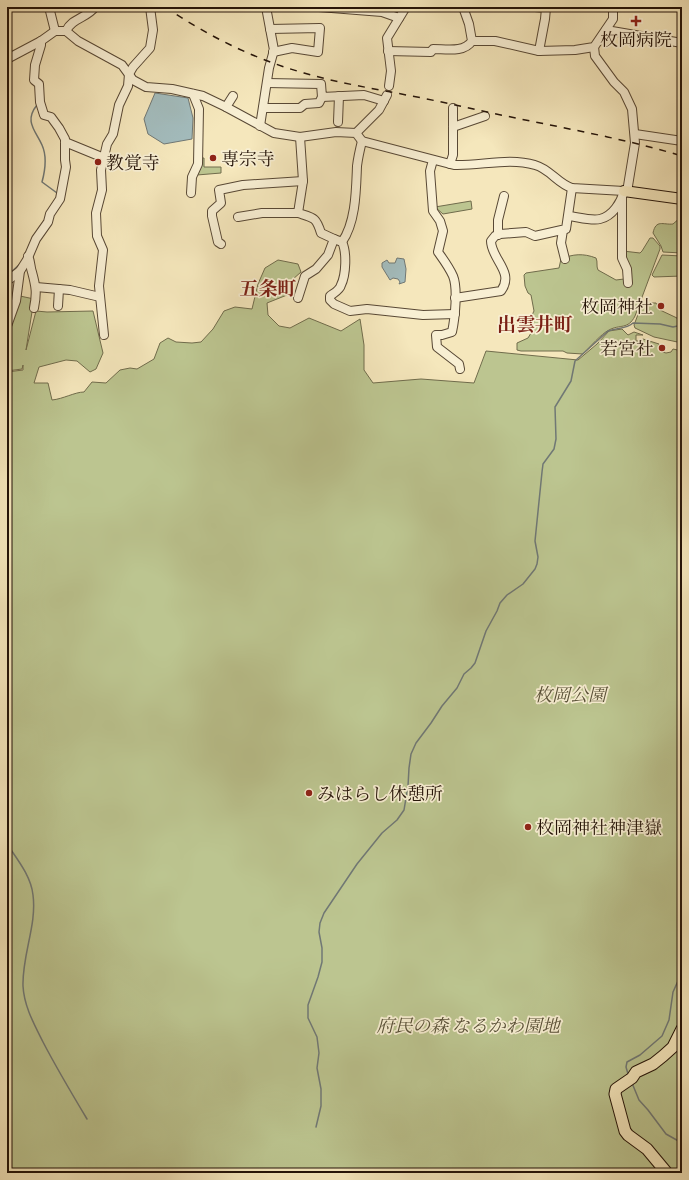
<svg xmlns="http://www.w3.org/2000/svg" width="689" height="1180" font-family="'EB Garamond','Noto Serif JP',serif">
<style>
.green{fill:#bcc590;stroke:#706c4c}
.water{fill:#a3bcbd;stroke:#707875}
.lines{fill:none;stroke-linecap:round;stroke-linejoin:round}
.stream{stroke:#707875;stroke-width:1.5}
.minor-casing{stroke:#584835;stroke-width:10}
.major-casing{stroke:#241308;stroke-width:12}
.highway-casing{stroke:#241308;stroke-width:13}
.minor{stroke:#f8efd3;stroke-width:8}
.major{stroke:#f5e7bc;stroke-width:10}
.highway{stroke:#f5e7bc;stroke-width:11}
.rail{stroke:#241308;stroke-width:1.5;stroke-dasharray:7 7;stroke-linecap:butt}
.poi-dot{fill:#8f2418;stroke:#f8efd3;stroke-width:1.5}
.labels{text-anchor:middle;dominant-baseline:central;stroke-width:3.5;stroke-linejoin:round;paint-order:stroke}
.poi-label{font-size:18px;fill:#241308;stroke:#f8efd3;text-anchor:start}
.park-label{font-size:18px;font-style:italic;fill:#595138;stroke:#f8efd3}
.neighbourhood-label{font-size:19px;font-weight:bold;fill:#7a1f14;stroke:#f8efd3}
</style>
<rect width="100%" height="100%" fill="#f5e7bc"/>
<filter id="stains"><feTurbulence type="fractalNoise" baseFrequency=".005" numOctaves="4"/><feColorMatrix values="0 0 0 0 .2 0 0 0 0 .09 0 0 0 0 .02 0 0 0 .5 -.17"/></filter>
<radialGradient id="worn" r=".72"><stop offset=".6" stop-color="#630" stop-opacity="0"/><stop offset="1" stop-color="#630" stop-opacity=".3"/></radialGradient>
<!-- green -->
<g class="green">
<polygon points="200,158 204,158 204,167 221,167 221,173 197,175"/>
<polygon points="471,201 472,209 443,214 435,207"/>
<path d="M 682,208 L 682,253 L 663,252 L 661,246 L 653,233 C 656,219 663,225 673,224 L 681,217 Z"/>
<path d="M 650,238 L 653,238 L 660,246 L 660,249 L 635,316 C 628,330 620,324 609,330 C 601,334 590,347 583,354 L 567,353 L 563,351 L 521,351 L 517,350 L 517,343 L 528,338 L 531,333 L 531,317 L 534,311 L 531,295 L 528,293 L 525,286 L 524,275 L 526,273 L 559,268 L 561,259 C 573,254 583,253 596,258 C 598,262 596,266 598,270 L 616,280 L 624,279 L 623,251 L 640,253 L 642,251 Z"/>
<polygon points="662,255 682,256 682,276 654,277 652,275"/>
<path d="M 278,260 L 298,264 L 301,272 L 292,280 L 287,295 L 267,303 L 268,315 L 279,326 L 290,328 L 309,318 L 341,331 L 360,319 L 364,345 L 364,370 L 373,383 L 421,379 L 474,383 L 486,351 L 578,360 L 597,344 L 609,331 L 622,329 L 628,335 L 634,332 L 643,335 L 636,335 L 636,341 L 640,341 L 643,339 L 659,344 L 659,351 L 666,353 L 671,352 L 673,349 L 682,351 L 682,1173 L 7,1173 L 7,372 L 23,370 L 23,365 L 22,369 L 7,371 L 7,307 L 11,308 L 20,296 L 34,299 L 26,350 L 36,311 L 47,312 L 93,311 L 103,353 L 96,369 L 90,372 L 77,361 L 66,360 L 39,367 L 34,383 L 48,383 L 52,400 C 63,399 75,392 84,392 L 92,382 L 106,383 L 120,370 L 130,368 L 137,369 L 154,359 L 160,343 L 168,338 L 176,342 L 192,343 L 201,342 L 213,329 L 224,311 L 235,307 L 252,309 L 258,284 L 265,268 Z"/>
<polygon points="646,303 656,303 660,310 677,318 679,323 679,331 682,334 682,343 654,337 635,328 634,325 642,304"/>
</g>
<!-- water -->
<g class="water">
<polygon points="155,93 188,98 193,118 192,139 164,144 148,134 144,119"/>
<polygon points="397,258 404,259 406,269 405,282 399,284 400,282 398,279 393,278 390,280 382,267 382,263 387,260 389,263 395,263"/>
</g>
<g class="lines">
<!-- stream -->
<g class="stream">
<path d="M 37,105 C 24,121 35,130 42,145 C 47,156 45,171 42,182 L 57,193 L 57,195"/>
<polyline points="28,248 35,234"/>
<polyline points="8,275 20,264"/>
<path d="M 7,844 C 17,859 31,876 33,895 C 37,925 22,955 23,986 C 24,1006 34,1024 43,1042 C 57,1069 72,1094 87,1119"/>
<polyline points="628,1074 626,1067 627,1062 640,1055 662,1036 669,1020 673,992 682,972"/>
<polyline points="632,1083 639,1100 648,1110 666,1134 682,1143"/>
<path d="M 316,1127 L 321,1106 L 321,1089 L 317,1068 L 319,1053 L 317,1037 L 308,1018 L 308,1005 L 318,977 L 322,962 L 322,948 L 319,932 L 320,923 L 324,913 L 357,864 L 382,833 L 397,820 L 404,810 L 408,786 L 409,768 L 411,754 L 416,743 L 431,723 L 442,706 L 457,688 L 464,674 L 471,668 L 475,663 L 486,631 L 497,611 L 500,603 L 507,595 L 523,584 L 535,569 L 537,564 L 538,557 L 535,541 L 542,472 L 543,464 L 554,449 L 556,439 L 555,407 L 571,381 L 575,361 L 608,331 C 616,328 627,329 633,323 L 660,324 L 673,327 L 682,325"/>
</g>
<!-- minor casing -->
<g class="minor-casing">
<g id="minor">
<polyline points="49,7 55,31"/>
<polyline points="319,7 382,12 399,18"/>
<polyline points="535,7 546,8 545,19 539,51"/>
<polyline points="270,29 320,28 318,52 292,48 273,52"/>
<polyline points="606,30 682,43"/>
<path d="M 66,31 C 72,18 87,18 95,7"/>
<polyline points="472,41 495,41 539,51 575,50 594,47 613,19 613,7"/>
<polyline points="594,47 595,56 614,82 624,92 632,109 635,143 627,192"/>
<path d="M 388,51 L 431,52 L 433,49 C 446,49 464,53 472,41 L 469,24 L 463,7"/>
<path d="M 7,59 L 41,41 L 55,31 L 66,31 L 78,41 L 122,65 L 133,80 L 146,87 L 172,89 L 203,96 L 226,107 L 274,133 L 300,137 L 336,132 L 356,133 L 362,141 L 454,165 C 481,166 509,157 535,165 C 550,169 558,184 572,188 L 624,191 C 621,202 613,216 600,219 C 591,221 578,217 569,216"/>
<polyline points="267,83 321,84 322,97 364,95 384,101"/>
<polyline points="389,86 391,71 387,38 406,7"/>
<polyline points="226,107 233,96"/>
<polyline points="263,108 300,108 305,104 319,103 322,97"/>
<polyline points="338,122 339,96"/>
<polyline points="260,126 269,68 274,50 266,7"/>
<polyline points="453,127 485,116"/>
<polyline points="356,133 379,110 387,95"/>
<polyline points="635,134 682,141"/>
<polyline points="65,142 104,158"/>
<path d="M 433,160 L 430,171 L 433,211 L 440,221 L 443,231 L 438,252 C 443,259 449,267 453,276 C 458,288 455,318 452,332 L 442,335 L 436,335 L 437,347 L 459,364 L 460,369"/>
<polyline points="450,164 453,155 453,108"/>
<polyline points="191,193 192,177 198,164 199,109 193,94"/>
<polyline points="622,198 622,258 627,269 628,283"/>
<polyline points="238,217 262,213 298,213"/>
<polyline points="563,230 561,243 565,259"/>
<polyline points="498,235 498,220 504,196"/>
<path d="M 334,239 L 342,242 C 347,252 346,275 341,285 C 340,290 334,293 330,296 L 330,300 L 334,304 L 350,311 L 367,309 L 423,315 L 455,314"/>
<path d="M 342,242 C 356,222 356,190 357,166 C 358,158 360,149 362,141"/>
<polyline points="221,244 218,242 212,216 212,211 221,203 219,190 243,185 303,181"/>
<path d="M 28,256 C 31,262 30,267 32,272 C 36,287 37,293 34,308"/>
<polyline points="7,281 20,271"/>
<polyline points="36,287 70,290 100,297"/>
<path d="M 298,298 L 305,276 L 316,269 L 328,255 L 334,239 L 321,233 C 316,217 314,218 298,213 L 303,181 L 300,137"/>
<path d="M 455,298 L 501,291 C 515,272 491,259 491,241 L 495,236 L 500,234 L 526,232 L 535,236 L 566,229 L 572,188"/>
<polyline points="58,306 59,289"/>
<polyline points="7,326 16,301 20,271 27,260 36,239 48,222 50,214 60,199 66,167 65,160 65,139 59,128 51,117 44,115 40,102 39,84 34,80 35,65 41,45 41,41"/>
<polyline points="104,335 99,286 103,250 97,236 96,213 102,190 101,170 107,144 113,134 119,105 128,86 129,74 133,67 150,48 153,30 150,7"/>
</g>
</g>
<!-- major casing -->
<g class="major-casing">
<polyline id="major" points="624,191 682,199"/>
</g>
<!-- highway casing -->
<g class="highway-casing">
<polyline id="highway" points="667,1173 647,1149 628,1135 625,1131 615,1094 616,1089 632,1078 636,1072 653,1064 663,1056 673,1047 682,1029"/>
</g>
<!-- minor -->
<use href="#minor" class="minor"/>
<!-- major -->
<use href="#major" class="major"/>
<!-- highway -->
<use href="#highway" class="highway"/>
<!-- rail -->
<path class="rail" d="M 165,7 C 208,36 254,59 304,73 C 342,84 382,90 422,98 C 452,104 481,111 511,117 C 568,129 626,139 682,156"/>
</g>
<!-- markers -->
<g class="poi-dot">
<path d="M634 15h4v4h4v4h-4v4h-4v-4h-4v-4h4z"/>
<circle cx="213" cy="158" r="4"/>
<circle cx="98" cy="162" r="4"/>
<circle cx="661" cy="306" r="4"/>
<circle cx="662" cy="348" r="4"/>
<circle cx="309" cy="793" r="4"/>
<circle cx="528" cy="827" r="4"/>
</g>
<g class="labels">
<!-- poi labels -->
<g class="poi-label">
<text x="636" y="39" text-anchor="middle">枚岡病院</text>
<text x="221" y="158">専宗寺</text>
<text x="106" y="162">教覚寺</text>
<text x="653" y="306" text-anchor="end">枚岡神社</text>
<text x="654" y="348" text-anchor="end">若宮社</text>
<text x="317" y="793">みはらし休憩所</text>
<text x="536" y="827">枚岡神社神津嶽</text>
</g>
<!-- park labels -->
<g class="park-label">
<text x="570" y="694">枚岡公園</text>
<text x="468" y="1025">府民の森 なるかわ園地</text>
</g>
<!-- neighbourhood labels -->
<g class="neighbourhood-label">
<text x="268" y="288">五条町</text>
<text x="535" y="324">出雲井町</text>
</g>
</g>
<!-- margin -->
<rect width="689" height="1180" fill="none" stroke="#f5e7bc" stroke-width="24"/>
<rect x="8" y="8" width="673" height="1164" fill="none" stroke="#241308" stroke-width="2"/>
<rect x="12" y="12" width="665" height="1156" fill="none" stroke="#241308"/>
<rect width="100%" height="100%" filter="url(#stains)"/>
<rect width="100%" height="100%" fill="url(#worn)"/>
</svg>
